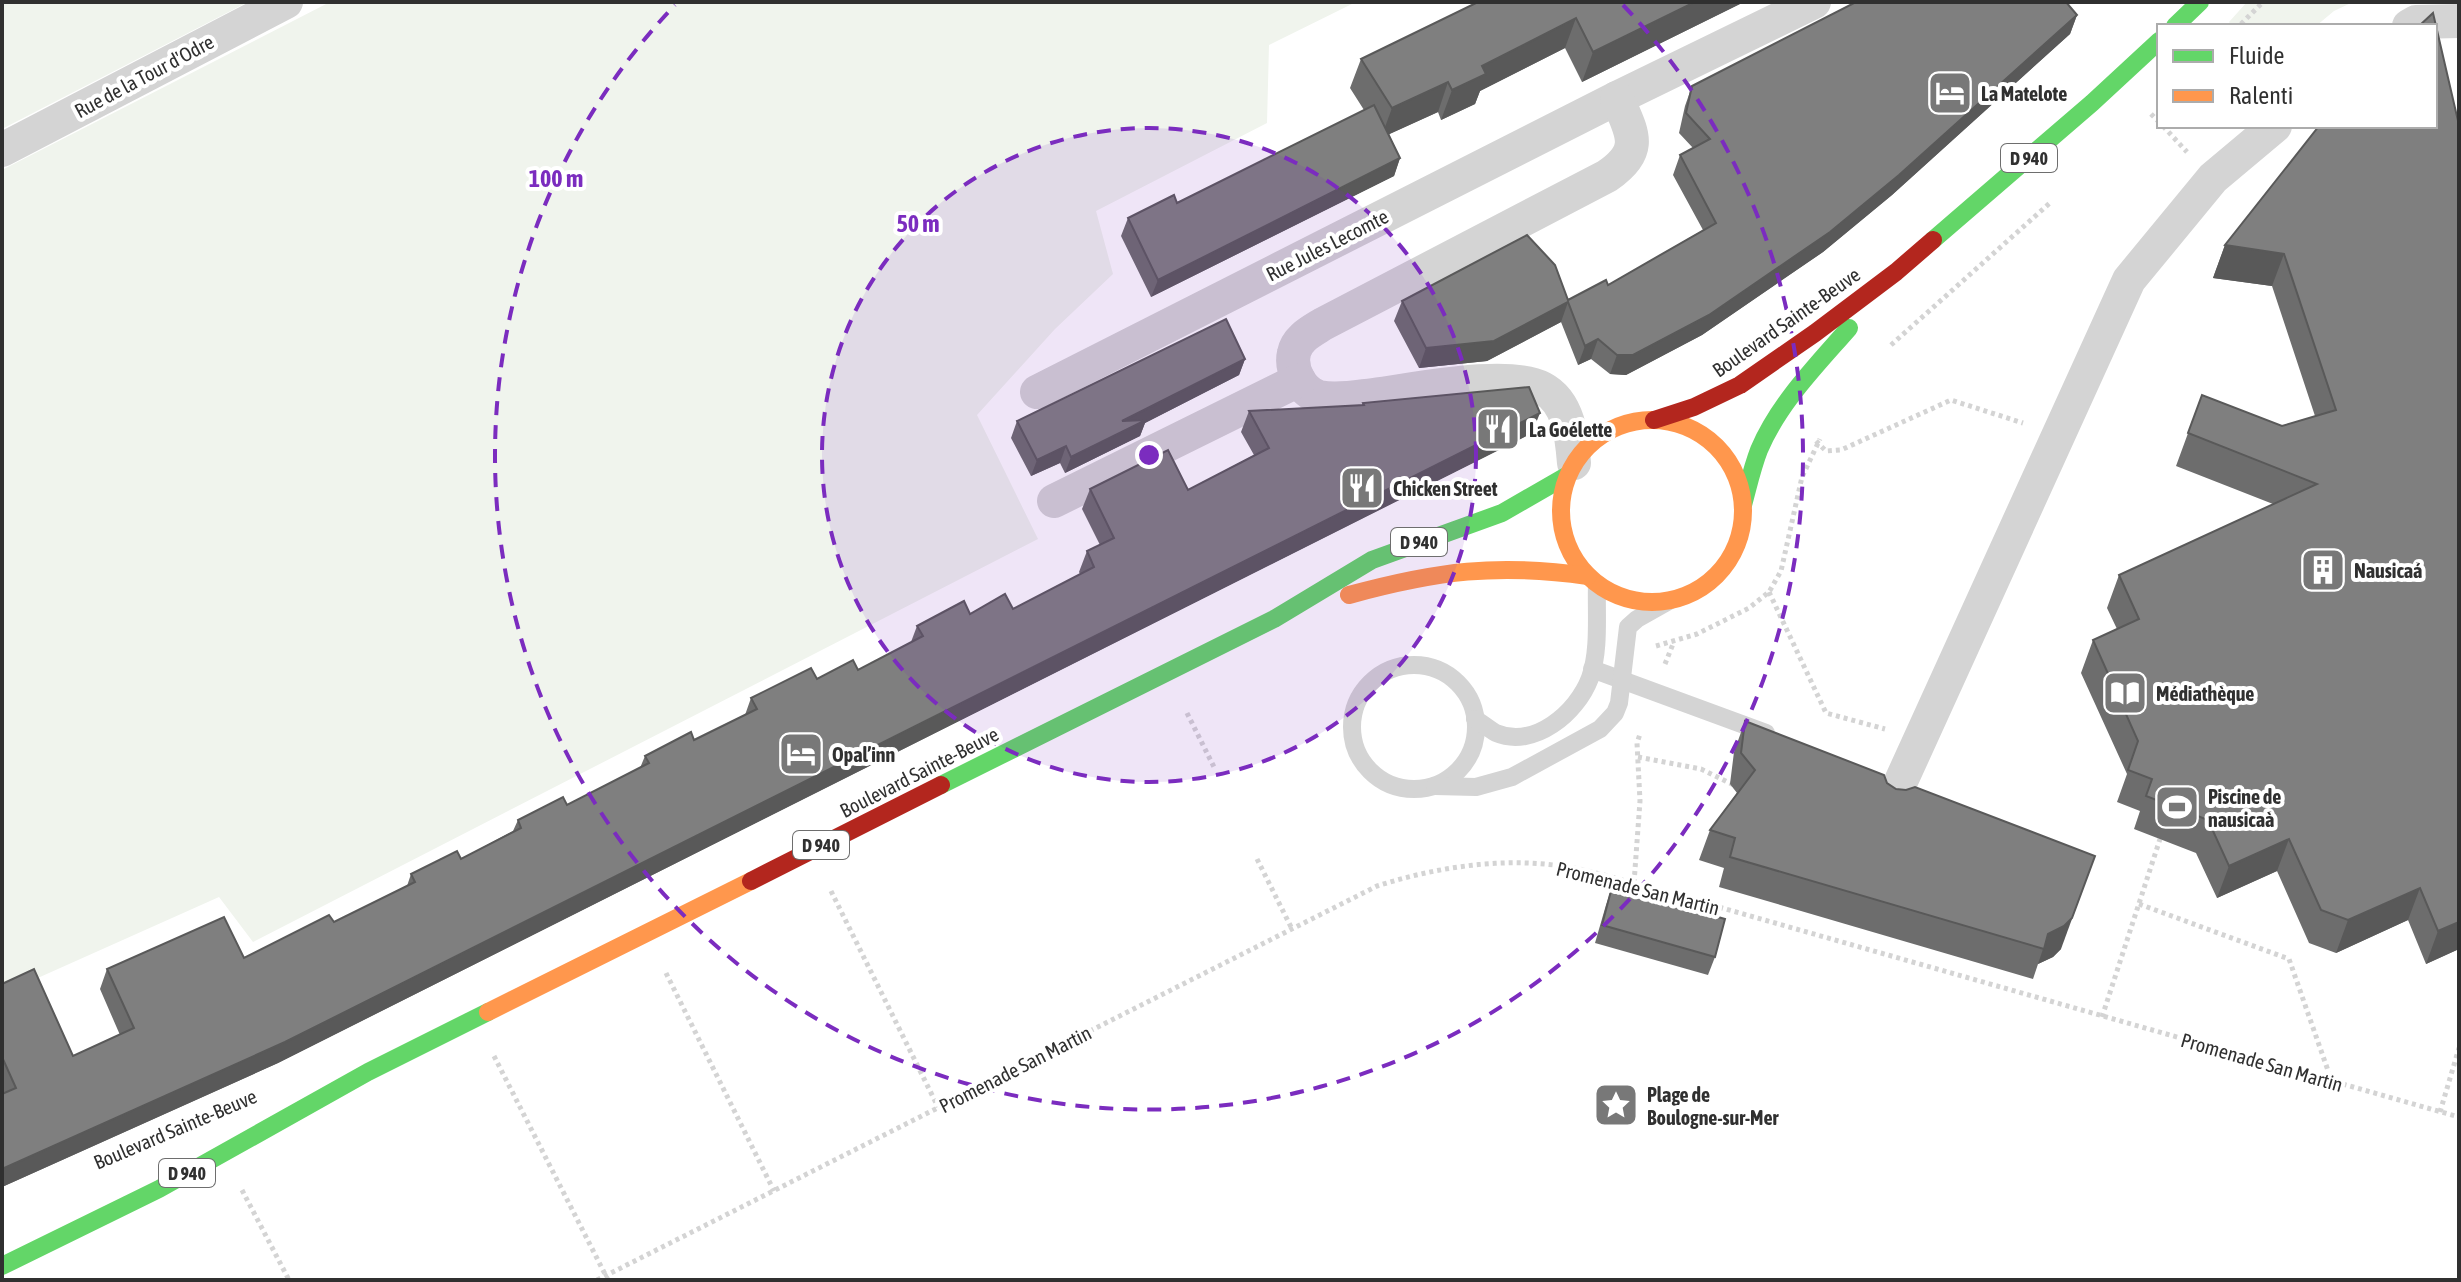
<svg xmlns="http://www.w3.org/2000/svg" width="2461" height="1282" font-family="'Asap Condensed',sans-serif">
<style>
.green{fill:#f0f4ed}
.lines{fill:none;stroke-linecap:round;stroke-linejoin:round}
.path{stroke:#d4d4d4;stroke-width:5;stroke-dasharray:4 4;stroke-linecap:butt}
.lane{stroke:#d4d4d4;stroke-width:18}
.street{stroke:#d4d4d4;stroke-width:34}
.fast{stroke:#63d668;stroke-width:18}
.slow{stroke:#ff974d;stroke-width:18}
.jam{stroke:#b3261e;stroke-width:18}
.wall{fill:#6d6d6d}
.shaded-wall{fill:#595959}
.building{fill:#7f7f7f;stroke:#595959;stroke-width:2}
.ring{fill:none;stroke:#7b2cbf;stroke-width:4;stroke-dasharray:14 10}
.labels{text-anchor:middle;dominant-baseline:central;stroke-width:8;stroke-linejoin:round;paint-order:stroke}
.shield{fill:#fff;stroke:#6e6e6e;stroke-width:2}
.shield-label{font-size:18px;font-weight:bold;fill:#303030}
.street-label{font-size:20px;fill:#303030;stroke:#fff}
.poi-label{font-size:20px;font-weight:bold;fill:#303030;stroke:#fff;text-anchor:start}
.centre{fill:#7b2cbf;stroke:#fff;stroke-width:4}
.ring-label{font-size:24px;text-anchor:middle;font-weight:bold;fill:#7b2cbf;stroke:#fff;stroke-width:8;stroke-linejoin:round;paint-order:stroke}
</style>
<rect width="100%" height="100%" fill="#fff"/>
<!-- green -->
<g class="green">
<polygon points="2,2 248,2 2,129"/>
<polygon points="330,2 1356,2 1269,45 1267,123 1096,211 1113,274 1055,329 977,415 1038,539 253,942 219,897 2,994 2,170"/>
<polygon points="2247,2 2353,2 2334,11 2316,26 2232,26 2229,22"/>
</g>
<g class="lines">
<!-- path -->
<g class="path">
<polyline points="2241,24 2263,2"/>
<polyline points="2151,114 2159,122"/>
<polyline points="2163,126 2187,152"/>
<polyline points="1891,345 2051,202"/>
<polyline points="1816,441 1826,451 1841,450 1951,400 2023,423"/>
<polyline points="1769,592 1826,713 1885,729"/>
<polyline points="1656,646 1697,634 1749,608 1769,592 1781,571 1802,477 1820,439"/>
<polyline points="1665,664 1673,644"/>
<polyline points="1187,713 1215,769"/>
<polyline points="1638,757 1701,769 1736,786"/>
<polyline points="1257,859 1292,929"/>
<polyline points="1634,883 1640,801 1637,743 1640,734"/>
<polyline points="831,891 938,1107"/>
<polyline points="2139,904 2289,959 2332,1082"/>
<polyline points="666,973 774,1191"/>
<polyline points="2102,1017 2160,839"/>
<polyline points="494,1056 608,1280"/>
<polyline points="2440,1112 2459,1048"/>
<polyline points="242,1190 289,1280"/>
<path d="M 597,1280 L 1377,886 C 1440,866 1508,856 1574,868 C 1594,872 1614,878 1634,883 L 2459,1117"/>
</g>
<!-- lane -->
<g class="lane">
<circle cx="1414" cy="727" r="62"/>
<polyline points="1592,669 1766,733"/>
<path d="M 1475,719 C 1482,723 1489,729 1496,733 C 1534,749 1577,713 1590,678 C 1600,650 1596,614 1597,584"/>
<polyline points="1435,786 1476,787 1512,777 1600,729 1615,713 1619,703 1628,627 1637,619 1669,601"/>
</g>
<!-- street -->
<g class="street">
<polyline points="2409,26 2416,22 2459,21"/>
<polyline points="2,150 286,2"/>
<polyline points="1037,392 1617,98 1814,2"/>
<path d="M 1574,463 C 1572,437 1569,402 1542,388 C 1507,370 1414,390 1373,395 C 1356,397 1336,401 1319,397 C 1302,392 1290,370 1294,353 C 1297,338 1312,331 1323,324 L 1607,176 C 1645,150 1632,133 1617,98"/>
<polyline points="1054,501 1299,380"/>
<polyline points="1892,801 2129,280 2213,178 2275,126"/>
</g>
<!-- fast -->
<g class="fast">
<polyline points="2175,26 2200,2"/>
<polyline points="1933,240 2092,103 2159,41"/>
<path d="M 1743,505 C 1748,487 1752,468 1759,450 C 1779,403 1816,366 1849,328"/>
<polyline points="941,785 1274,619 1372,560 1502,513 1568,475"/>
<polyline points="2,1266 159,1189 368,1072 488,1012"/>
</g>
<!-- slow -->
<g class="slow">
<circle cx="1652" cy="511" r="91"/>
<path d="M 1349,595 C 1437,571 1497,563 1588,576"/>
<polyline points="488,1012 751,881"/>
</g>
<!-- jam -->
<g class="jam">
<polyline points="1654,420 1694,407 1740,385 1815,333 1896,272 1933,240"/>
<polyline points="751,881 941,785"/>
</g>
</g>
<!-- wall -->
<g class="wall">
<polygon points="1478,2 1744,2 1582,82 1565,48 1480,91 1475,104 1441,120 1438,112 1389,134 1400,158 1394,176 1151,297 1121,236 1128,218 1177,203 1364,110 1350,88 1361,59"/>
<polygon points="2077,15 2070,34 1892,195 1823,252 1702,335 1626,375 1610,374 1591,359 1578,365 1561,322 1487,361 1419,368 1394,321 1402,301 1568,300 1608,285 1703,230 1673,175 1680,155 1693,148 1679,133 1685,106 1692,86"/>
<polygon points="2319,126 2459,949 2426,964 2408,920 2336,953 2309,943 2277,871 2217,898 2196,853 2134,829 2140,811 2117,802 2127,774 2081,673 2093,640 2117,629 2107,608 2119,575 2273,504 2176,466 2202,395 2282,426 2315,416 2272,286 2213,278 2225,245"/>
<polygon points="1245,359 1239,375 1145,423 1140,436 1065,473 1060,463 1031,476 1011,438 1017,421"/>
<polygon points="1363,403 1532,433 278,1063 2,1187 2,984 73,1056 120,1035 100,989 107,969 244,958 334,922 407,886 411,874 461,859 513,831 518,820 567,805 640,768 645,756 694,740 745,715 751,698 817,679 858,670 911,642 917,626 970,614 1013,609 1080,574 1079,572 1087,551 1100,545 1082,509 1090,489 1188,490 1254,455 1241,432 1249,411 1362,405"/>
<polygon points="1745,721 1887,783 2061,949 2053,957 2038,964 2033,979 1719,887 1724,868 1699,860 1710,830 1737,793 1730,784 1734,752"/>
<polygon points="1612,887 1715,957 1708,975 1595,943 1606,905"/>
</g>
<!-- shaded-wall -->
<g class="shaded-wall">
<polygon points="1695,2 1744,2 1582,82 1593,52"/>
<polygon points="2077,15 2070,34 1892,195 1823,252 1702,335 1626,375 1610,374 1617,355"/>
<polygon points="1576,18 1565,48 1480,91 1475,104 1441,120 1452,90 1482,66"/>
<polygon points="1448,82 1438,112 1381,138 1392,108"/>
<polygon points="1400,158 1394,176 1151,297 1158,280"/>
<polygon points="2225,245 2284,254 2272,286 2213,278"/>
<polygon points="1568,302 1561,322 1487,361 1419,368 1426,348"/>
<polygon points="1598,339 1591,359 1578,365 1585,346"/>
<polygon points="1245,359 1239,375 1145,423 1140,436 1065,473 1071,457 1122,421"/>
<polygon points="1540,413 1532,433 1509,445 278,1063 2,1187 2,1169"/>
<polygon points="1066,446 1060,463 1031,476 1037,460"/>
<polygon points="2289,839 2277,871 2217,898 2229,866"/>
<polygon points="2095,856 2061,949 2053,957 2038,964 2048,934"/>
<polygon points="2420,888 2408,920 2336,953 2348,920"/>
<polygon points="2459,922 2459,949 2426,964 2438,931"/>
</g>
<!-- building -->
<g class="building">
<polygon points="1478,2 1695,2 1593,52 1576,18 1482,66 1486,74 1452,90 1448,82 1392,108 1361,59"/>
<polygon points="1856,2 2066,2 2077,15 1899,175 1830,232 1709,315 1633,355 1617,355 1598,339 1585,346 1568,302 1494,341 1426,348 1402,301 1527,235 1555,265 1568,300 1606,280 1608,285 1716,223 1680,155 1710,139 1686,113 1692,86"/>
<polygon points="2433,13 2459,125 2459,922 2438,931 2420,888 2348,920 2321,910 2289,839 2229,866 2208,820 2146,796 2152,779 2128,770 2138,741 2093,640 2139,619 2119,575 2317,484 2188,433 2202,395 2282,426 2336,410 2284,254 2225,245 2319,126 2435,126 2435,26 2419,26"/>
<polygon points="1374,105 1400,158 1158,280 1128,218 1174,195 1177,203"/>
<polygon points="1226,319 1245,359 1122,421 1146,420 1071,457 1066,446 1037,460 1017,421"/>
<polygon points="1529,387 1540,413 1516,425 285,1042 2,1169 2,1094 16,1088 2,1057 2,984 34,969 73,1056 134,1028 107,969 224,917 244,958 329,915 334,922 415,882 411,874 457,851 461,859 521,828 518,820 563,797 567,805 649,763 645,756 691,732 694,740 757,709 751,698 811,668 817,679 853,660 858,670 923,636 917,626 964,601 970,614 1005,594 1013,609 1094,567 1087,551 1114,538 1090,489 1168,450 1188,490 1269,448 1249,411 1364,405 1363,403"/>
<polygon points="1745,721 1884,775 1887,783 1896,789 1906,790 1915,787 2095,856 2072,918 2064,926 2048,934 2044,949 1730,857 1735,838 1710,830 1755,770 1741,753"/>
<polygon points="1612,887 1725,919 1715,957 1602,925"/>
</g>
<!-- distance rings -->
<circle cx="1149" cy="455" r="327" fill="#7b2cbf" fill-opacity=".12"/>
<g class="ring">
<circle cx="1149" cy="455" r="327"/>
<path d="M1623 5A654 654 0 1 1 675 5"/>
</g>
<!-- icons -->
<defs>
<g id="hotel-square" transform="scale(2.3)"><rect x="-9" y="-9" width="18" height="18" rx="4" fill="#787878" stroke="#fff"/><path d="M-6-4.5h1.5V1H6V5H4.5V3h-9V5H-6ZM-4 0a1.8 1.8 0 1 1 3.6 0ZM.5 0V-2.5h3Q6-2.5 6 0Z" fill="#fff"/></g>
<g id="restaurant-square" transform="scale(2.3)"><rect x="-9" y="-9" width="18" height="18" rx="4" fill="#787878" stroke="#fff"/><path d="M-5-6h1v4h1v-4h1v4h1v-4h1v5L-1.5 .5V6h-2V.5L-5-1ZM5-6V6H3V1.5H1.5Q1.5-4 5-6Z" fill="#fff"/></g>
<g id="building-square" transform="scale(2.3)"><rect x="-9" y="-9" width="18" height="18" rx="4" fill="#787878" stroke="#fff"/><path d="M-4-6H4V6H1V3H-1V6H-4ZM-2.5-4.3h1.7v1.8h-1.7ZM.8-4.3h1.7v1.8H.8ZM-2.5-1h1.7V.8h-1.7ZM.8-1h1.7V.8H.8Z" fill="#fff"/></g>
<g id="library-square" transform="scale(2.3)"><rect x="-9" y="-9" width="18" height="18" rx="4" fill="#787878" stroke="#fff"/><path d="M-6-4Q-3-5.5-.7-3.5V5Q-3 3-6 4ZM6-4Q3-5.5 .7-3.5V5Q3 3 6 4Z" fill="#fff"/></g>
<g id="stadium-square" transform="scale(2.3)"><rect x="-9" y="-9" width="18" height="18" rx="4" fill="#787878" stroke="#fff"/><path d="M0-5a6.5 5 0 1 0 0 10a6.5 5 0 1 0 0-10ZM-3.5-1.8h7v3.6h-7Z" fill="#fff"/></g>
<g id="sight-square" transform="scale(2.3)"><rect x="-9" y="-9" width="18" height="18" rx="4" fill="#787878" stroke="#fff"/><path d="M0-6L1.8-2.2L6-1.7L2.9 1.2L3.7 5.4L0 3.3L-3.7 5.4L-2.9 1.2L-6-1.7L-1.8-2.2Z" fill="#fff"/></g>
</defs>
<g fill-rule="evenodd">
<use href="#hotel-square" x="1950" y="93"/>
<use href="#restaurant-square" x="1498" y="429"/>
<use href="#restaurant-square" x="1362" y="488"/>
<use href="#building-square" x="2323" y="570"/>
<use href="#library-square" x="2125" y="693"/>
<use href="#hotel-square" x="801" y="754"/>
<use href="#stadium-square" x="2177" y="807"/>
<use href="#sight-square" x="1616" y="1105"/>
</g>
<g class="labels">
<!-- shield labels -->
<g class="shield">
<rect x="2001" y="144" width="56" height="28" rx="6"/>
<rect x="1391" y="528" width="56" height="28" rx="6"/>
<rect x="793" y="831" width="56" height="28" rx="6"/>
<rect x="159" y="1159" width="56" height="28" rx="6"/>
</g>
<g class="shield-label">
<text x="2029" y="158">D 940</text>
<text x="1419" y="542">D 940</text>
<text x="821" y="845">D 940</text>
<text x="187" y="1173">D 940</text>
</g>
<!-- street labels -->
<g class="street-label">
<text transform="translate(144 76) rotate(-28)">Rue de la Tour d'Odre</text>
<text transform="translate(1327 245) rotate(-27)">Rue Jules Lecomte</text>
<text transform="translate(1786 322) rotate(-35)">Boulevard Sainte-Beuve</text>
<text transform="translate(919 772) rotate(-27)">Boulevard Sainte-Beuve</text>
<text transform="translate(1638 888) rotate(14)">Promenade San Martin</text>
<text transform="translate(2262 1062) rotate(16)">Promenade San Martin</text>
<text transform="translate(1015 1069) rotate(-27)">Promenade San Martin</text>
<text transform="translate(175 1129) rotate(-23)">Boulevard Sainte-Beuve</text>
</g>
<!-- poi labels -->
<g class="poi-label">
<text x="1981" y="93">La Matelote</text>
<text x="1529" y="429">La Goélette</text>
<text x="1393" y="488">Chicken Street</text>
<text x="2354" y="570">Nausicaá</text>
<text x="2156" y="693">Médiathèque</text>
<text x="832" y="754">Opal’inn</text>
<text x="2208" y="796">Piscine de<tspan x="2208" dy="23">nausicaà</tspan></text>
<text x="1647" y="1094">Plage de<tspan x="1647" dy="23">Boulogne-sur-Mer</tspan></text>
</g>
</g>
<circle cx="1149" cy="455" r="12" class="centre"/>
<g class="ring-label">
<text x="556" y="187">100 m</text>
<text x="918" y="232">50 m</text>
</g>
<!-- border -->
<rect width="2461" height="1282" fill="none" stroke="#303030" stroke-width="8"/>
<!-- legend -->
<rect x="2157" y="24" width="280" height="104" fill="#ffffff" stroke="#acacac" stroke-width="2"/>
<rect x="2173" y="50" width="40" height="12" fill="#63d668" stroke="#acacac" stroke-width="2"/>
<text x="2229" y="64" font-size="24" fill="#303030">Fluide</text>
<rect x="2173" y="90" width="40" height="12" fill="#ff974d" stroke="#acacac" stroke-width="2"/>
<text x="2229" y="104" font-size="24" fill="#303030">Ralenti</text>
</svg>
